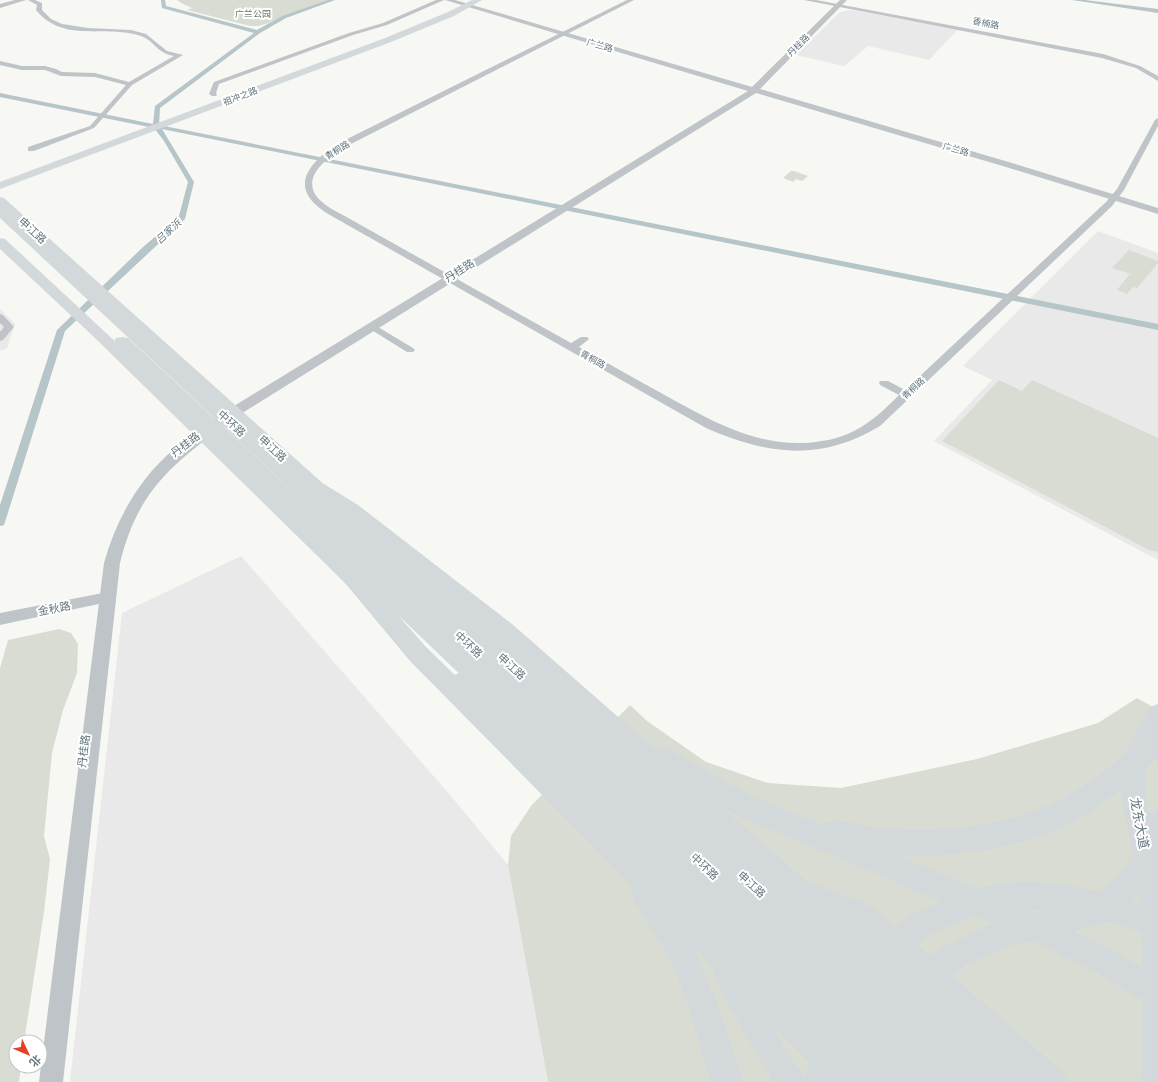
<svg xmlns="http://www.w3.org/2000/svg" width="1158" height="1082" font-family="Manrope,'Noto Sans SC',sans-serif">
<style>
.built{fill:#e8e9e8}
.green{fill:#d8dcd3}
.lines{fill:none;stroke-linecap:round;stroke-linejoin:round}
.canal{fill:#b6c5c7;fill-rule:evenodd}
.minor{fill:#bec4c7;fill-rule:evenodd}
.tertiary{fill:#bec4c7;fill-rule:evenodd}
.secondary{fill:#d3d9db;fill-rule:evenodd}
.primary{fill:#d3d9db;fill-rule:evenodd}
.trunk{fill:#d3d9db;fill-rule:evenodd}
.labels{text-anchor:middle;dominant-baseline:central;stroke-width:4;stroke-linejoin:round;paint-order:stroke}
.far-park-label{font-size:9px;fill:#687861;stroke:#fff}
.far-street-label{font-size:9px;fill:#62767f;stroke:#fff}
.far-water-label{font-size:10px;font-style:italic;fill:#5d767a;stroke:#fff}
.street-label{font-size:11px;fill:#62767f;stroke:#fff}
.near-street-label{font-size:13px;fill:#62767f;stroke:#fff}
</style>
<rect width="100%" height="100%" fill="#f7f7f4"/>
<!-- built -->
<g class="built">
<polygon points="852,10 957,30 929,60 868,46 844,66 796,55 840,12"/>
<polygon points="1098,231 1158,253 1158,560 934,441 992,380 963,366"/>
<polygon points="0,309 15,324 7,348 0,351"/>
<polygon points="241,556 451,796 508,865 548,1082 70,1082 122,613"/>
</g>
<!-- green -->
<g class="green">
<polygon points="177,0 330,0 282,16 269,23 258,26 250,26 187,10 192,8 181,3"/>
<polygon points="791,171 794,171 808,176 802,181 796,179 793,182 783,178"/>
<polygon points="1129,250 1158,261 1158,263 1137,288 1133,287 1127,294 1117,290 1130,274 1112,268"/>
<polygon points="999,380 1022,391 1032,380 1158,438 1158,552 1149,550 942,441"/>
<polygon points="59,629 71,633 78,644 77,673 63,710 52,753 44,836 50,859 44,912 24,1042 16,1042 16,1066 21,1066 19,1082 0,1082 0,668 8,640"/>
<polygon points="1137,698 1158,710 1158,1082 548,1082 508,865 511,836 531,806 630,705 647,721 706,762 768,783 841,788 977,759 1098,723"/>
</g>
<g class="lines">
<!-- canal -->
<g class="canal">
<polygon points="161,0 165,0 166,6 257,30 282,16 328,0 335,0 286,18 260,33 160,108 159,125 1158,324 1158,330 162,129 194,182 185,219 65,331 5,522 4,525 0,526 0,505 57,330 142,248 179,216 188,182 164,141 154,128 0,97 0,93 153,124 155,106 254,33 162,8"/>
<polygon points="1072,0 1085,0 1158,9 1158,13"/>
</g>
<!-- minor -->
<g class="minor">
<path d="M 28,0 L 35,0 L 42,3 L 42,10 L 51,19 L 62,24 L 88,28 L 131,30 L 146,34 L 167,51 L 183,55 L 132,85 L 94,128 L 34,151 L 28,151 L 28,147 L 90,126 L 126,85 L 95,77 L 61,76 L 45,70 L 22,70 L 0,65 L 0,61 L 22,66 L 45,66 L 56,69 L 62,72 L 95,73 L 129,82 L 174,56 C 156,53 155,41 141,36 C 105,24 64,44 36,10 L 37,5 Z"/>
<polygon points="436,0 444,0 387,25 353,35 219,84 216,93 217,95 216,96 212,96 209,94 214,82 349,33 383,23"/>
<path d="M 627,0 L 634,0 L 343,148 C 325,159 298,180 321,201 C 329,209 340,213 350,219 L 571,343 L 581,337 L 587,337 L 589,339 L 579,347 C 606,362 633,378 661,393 C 707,418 750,445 805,443 C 821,442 839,439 854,431 C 872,422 885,409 899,395 L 880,385 L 879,383 L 880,381 L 888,381 L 905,390 L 1106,202 L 1117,189 L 1155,120 L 1158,118 L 1158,126 L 1124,190 L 1112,206 L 880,426 C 820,462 768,455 706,428 L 344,223 C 334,217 323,212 315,204 C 290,180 317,158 337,144 Z"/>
<polygon points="804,0 816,0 1103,54 1140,66 1158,76 1158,81 1136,68 1102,58"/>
<polygon points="0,314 3,315 14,327 3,340 0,341 0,332 4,327 0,323"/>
<polygon points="373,324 413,348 415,350 413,352 407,352 370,329 368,327"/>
<polygon points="108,592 112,593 114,597 112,601 108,602 0,625 0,613"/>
</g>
<!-- tertiary -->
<g class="tertiary">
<polygon points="15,0 26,0 0,8 0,4"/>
<path d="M 445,0 L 455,0 L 752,87 L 840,0 L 847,0 L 760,89 L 1012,163 L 1158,208 L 1158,214 L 1006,167 L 756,93 L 239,415 C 178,460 139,485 120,563 L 63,1082 L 39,1082 L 104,563 C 116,520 138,480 173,450 C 190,435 210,422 229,409 L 748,91 Z"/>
</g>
<!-- secondary -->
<polygon class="secondary" points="472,0 482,0 454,16 391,42 0,189 0,182 385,38 448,12"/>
<!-- primary -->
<g class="primary">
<polygon points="0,197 4,198 337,496 340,501 337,506 331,508 325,506 0,208"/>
<polygon points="0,238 5,239 105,332 360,572 363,578 360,584 353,586 346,584 95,338 0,249"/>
<polygon points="351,512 358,514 706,826 983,1072 988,1082 951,1082 688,844 344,524 342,519 344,514"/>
<polygon points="462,672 470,675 888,1072 893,1082 857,1082 740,968 791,1059 802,1072 807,1082 773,1082 727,1002 711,966 715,956 724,953 454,689 451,682 454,675"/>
<polygon points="1158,704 1158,736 1145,761 1146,802 1158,852 1158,1082 1142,1082 1143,965 1139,880 1122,802 1121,760 1150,707"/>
<polygon points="807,881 873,907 1063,1072 1068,1082 1031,1082 855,926 798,903 794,894 798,885"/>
</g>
<!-- trunk -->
<path class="trunk" d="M 0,207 L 5,208 L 311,484 L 317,482 L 324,484 L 358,505 L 512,624 L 657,751 L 664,748 L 673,752 L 750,795 L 822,825 C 833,816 858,825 872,827 C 912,832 951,830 990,823 C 1059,810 1099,779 1149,733 L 1158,730 L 1158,757 C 1136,778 1112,798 1086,814 C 1030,848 963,857 898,856 L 976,888 L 1024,881 L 1068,885 L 1099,892 C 1129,873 1136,844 1149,813 L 1158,809 L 1158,855 L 1142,891 L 1131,901 L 1158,912 L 1158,940 L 1122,925 L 1104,921 L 1074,932 L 1116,952 L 1158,977 L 1158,1009 L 1148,1004 L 1096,972 L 1032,941 L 1005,947 L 965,966 L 932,990 L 1024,1071 L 1029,1082 L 990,1082 L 912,1012 L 899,1029 L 944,1071 L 949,1082 L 887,1082 L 878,1074 L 876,1082 L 805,1082 L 809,1062 L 694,948 L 719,1008 L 743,1082 L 711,1082 L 689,1008 L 675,970 L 663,947 L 635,903 L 631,893 L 634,888 L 410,661 L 335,571 L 332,565 L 335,559 L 338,558 L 116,346 L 114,342 L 116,338 L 122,337 L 128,338 L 372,565 L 0,218 ZM 356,525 L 496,638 L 859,964 L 846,980 ZM 397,614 L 824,1023 L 820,1031 L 426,647 ZM 720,806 L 732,813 L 941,901 L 908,916 L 877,942 ZM 1025,909 L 1047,911 L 1034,913 ZM 975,915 L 993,923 L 945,946 L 909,971 L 898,961 L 928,936 ZM 880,983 L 890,993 L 877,1009 L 867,999 ZM 846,1043 L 856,1053 L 852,1062 L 842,1052 Z"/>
</g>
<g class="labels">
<!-- far-park labels -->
<g class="far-park-label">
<text x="253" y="13">广兰公园</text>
</g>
<!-- far-street labels -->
<g class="far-street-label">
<text transform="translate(986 23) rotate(11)">香楠路</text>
<text transform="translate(600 45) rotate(16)">广兰路</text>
<text transform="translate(798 45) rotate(-45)">丹桂路</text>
<text transform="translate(240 96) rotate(-21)">祖冲之路</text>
<text transform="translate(956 149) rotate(16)">广兰路</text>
<text transform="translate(337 150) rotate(-32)">青桐路</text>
<text transform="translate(593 359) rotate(29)">青桐路</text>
<text transform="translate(913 388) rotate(-43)">青桐路</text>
</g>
<!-- far-water labels -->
<g class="far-water-label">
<text transform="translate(168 231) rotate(-43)">吕家浜</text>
</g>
<!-- street labels -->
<g class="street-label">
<text transform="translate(33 230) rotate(42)">申江路</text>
<text transform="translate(459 270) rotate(-32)">丹桂路</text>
<text transform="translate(232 423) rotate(42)">中环路</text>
<text transform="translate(185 444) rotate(-37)">丹桂路</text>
<text transform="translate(273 448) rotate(42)">申江路</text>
<text transform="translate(54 608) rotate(-11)">金秋路</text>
<text transform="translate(469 644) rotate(43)">中环路</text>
<text transform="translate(512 666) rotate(42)">申江路</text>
<text transform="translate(83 751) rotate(-83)">丹桂路</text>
<text transform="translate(705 866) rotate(43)">中环路</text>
<text transform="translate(752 884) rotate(42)">申江路</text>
</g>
<!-- near-street labels -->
<g class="near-street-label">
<text transform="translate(1140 823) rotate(79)">龙东大道</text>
</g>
</g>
<!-- north arrow -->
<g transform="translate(28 1054) rotate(134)"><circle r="19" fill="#ffffff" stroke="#c0c8cc"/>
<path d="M0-3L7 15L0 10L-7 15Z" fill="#e33f29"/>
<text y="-6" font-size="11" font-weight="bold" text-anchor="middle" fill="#62767f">北</text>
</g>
</svg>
